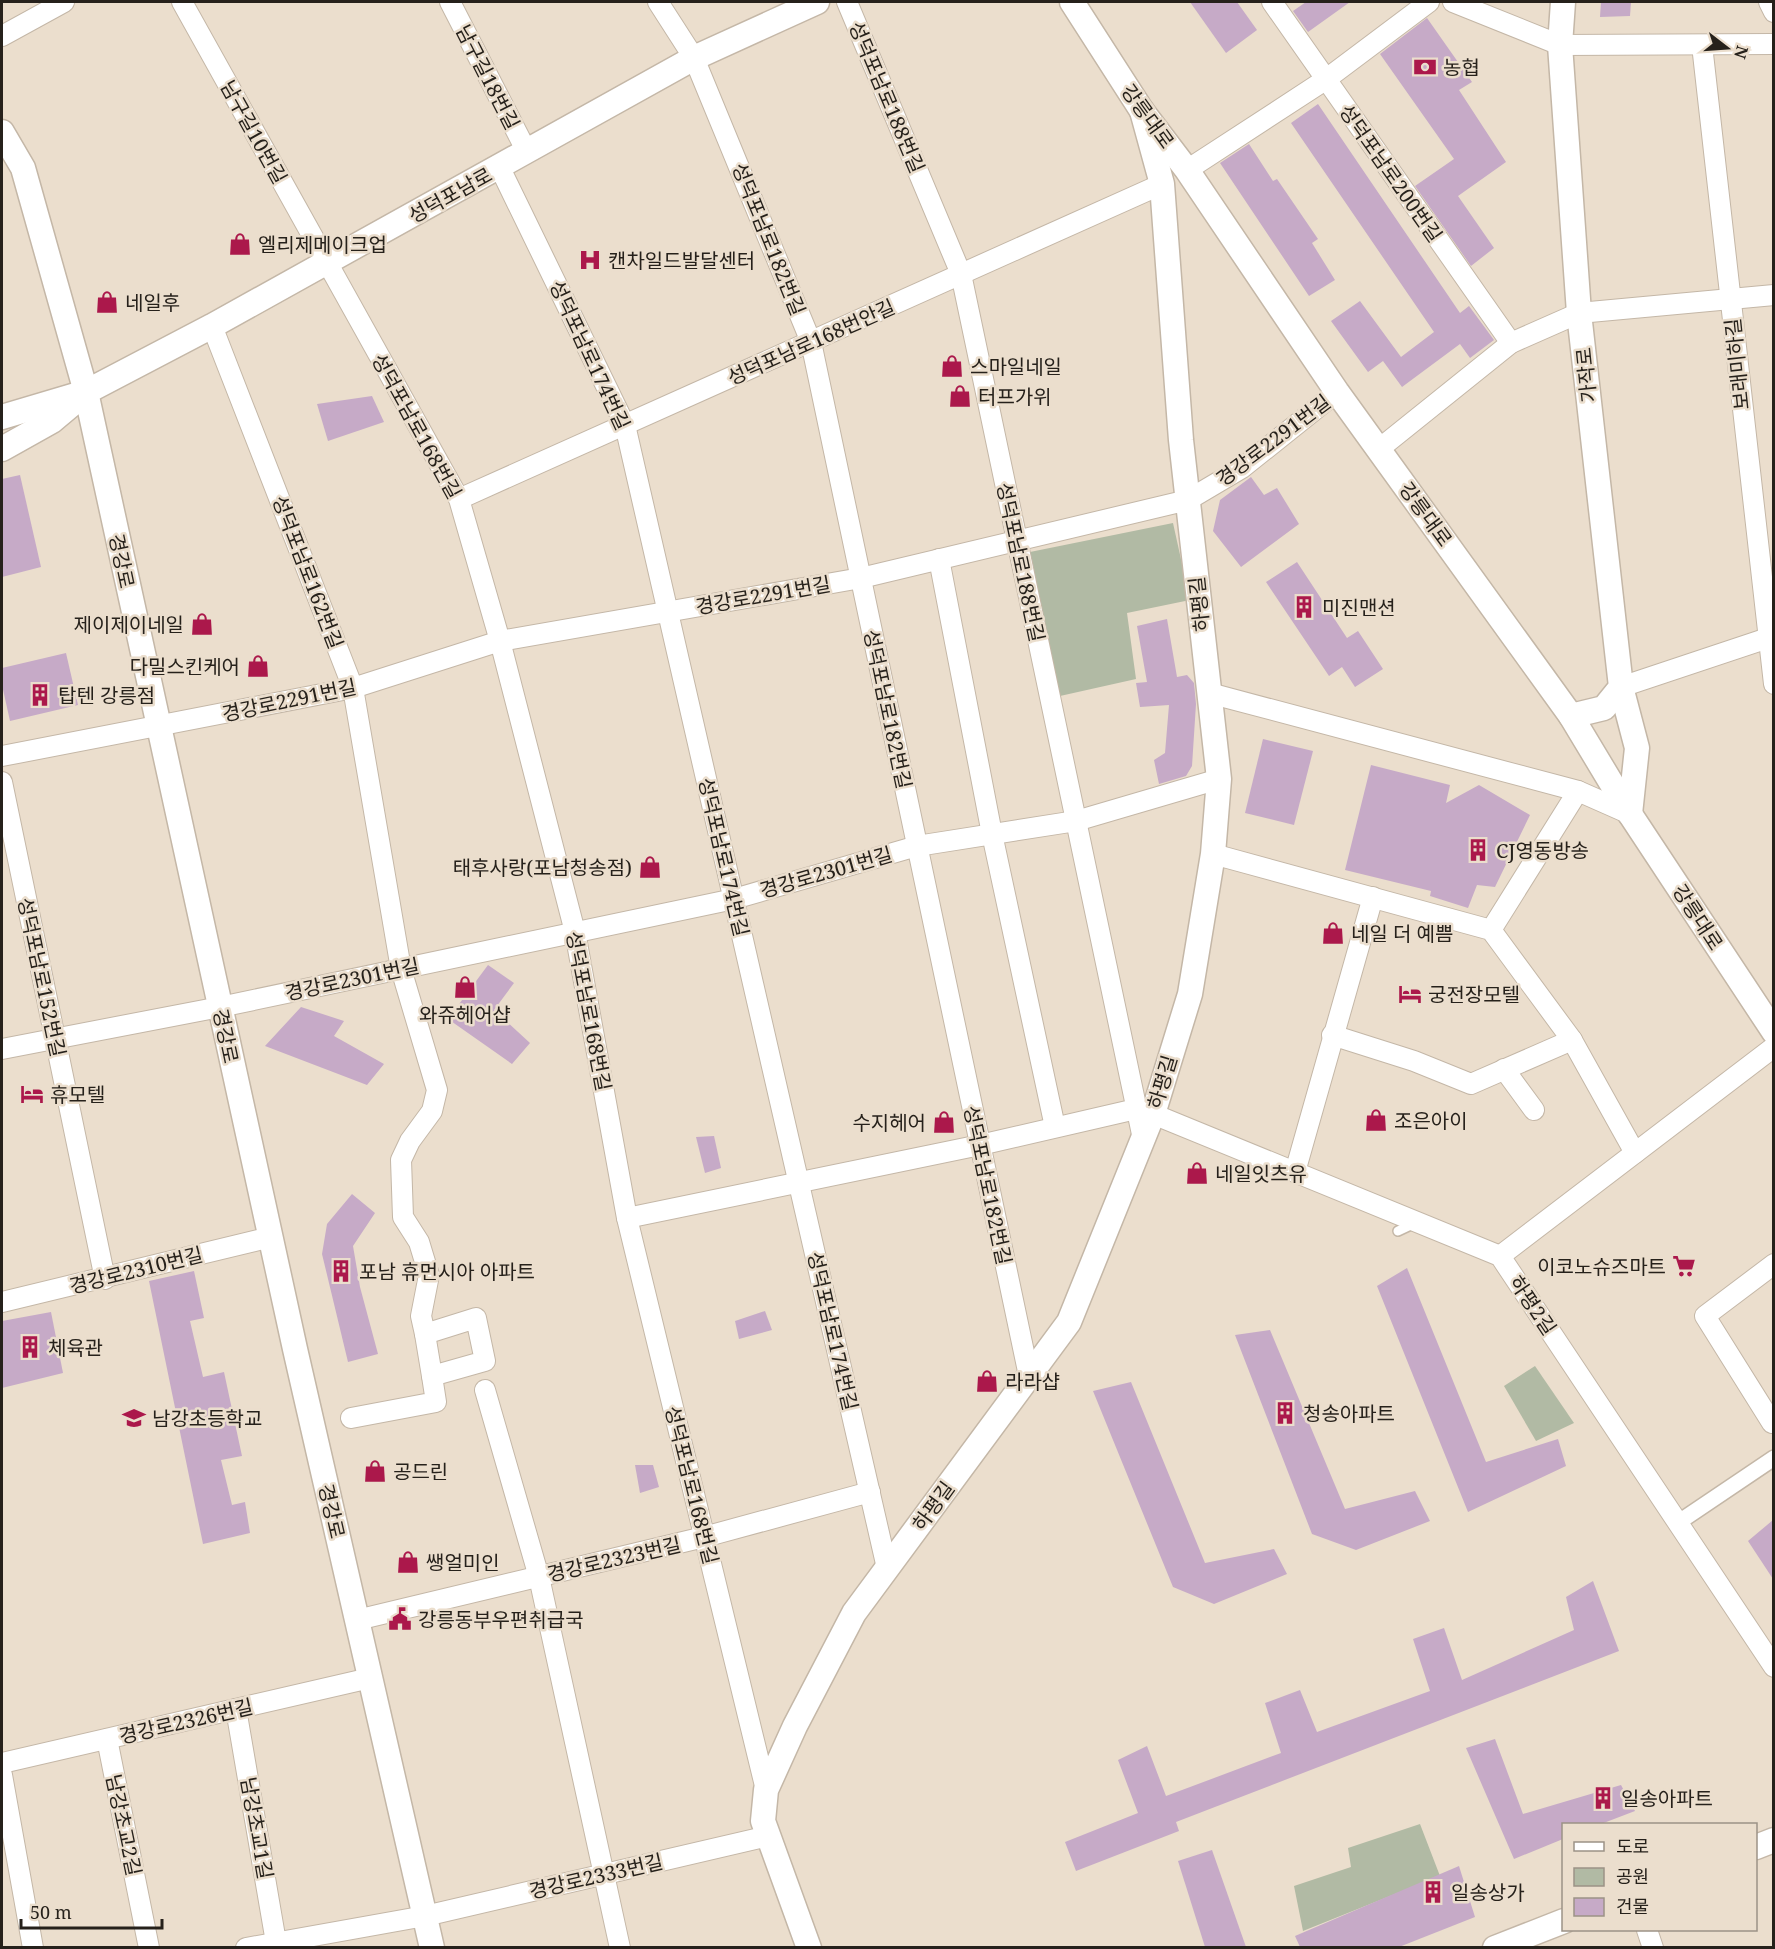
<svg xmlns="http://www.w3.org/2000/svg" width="1775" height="1949" font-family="'Noto Serif','Noto Sans KR',serif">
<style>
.green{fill:#b1baa4}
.building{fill:#c6aac7}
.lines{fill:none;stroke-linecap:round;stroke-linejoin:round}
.service-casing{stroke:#c4b7a7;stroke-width:12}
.pedestrian-casing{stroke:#c4b7a7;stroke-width:18}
.minor-casing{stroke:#c4b7a7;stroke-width:22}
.tertiary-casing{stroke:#c4b7a7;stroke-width:27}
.service{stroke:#fff;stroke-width:9}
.pedestrian{stroke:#fff;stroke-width:15}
.minor{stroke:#fff;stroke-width:20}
.tertiary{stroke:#fff;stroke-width:24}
.labels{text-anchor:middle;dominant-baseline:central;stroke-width:5;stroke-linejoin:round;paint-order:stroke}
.poi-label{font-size:20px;fill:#26211b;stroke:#ebdecd;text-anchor:start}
.street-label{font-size:20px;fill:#26211b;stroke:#ebdecd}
</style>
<rect width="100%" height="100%" fill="#ebdecd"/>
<!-- green -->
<g class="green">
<polygon points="1173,523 1190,600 1127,613 1136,679 1060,696 1030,552"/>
<polygon points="1535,1366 1574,1423 1536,1441 1504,1386"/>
<polygon points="1420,1824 1440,1876 1303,1931 1294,1886 1351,1867 1348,1848"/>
</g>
<!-- building -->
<g class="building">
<polygon points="1190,2 1237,2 1257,30 1226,53"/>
<polygon points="1306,2 1350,2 1308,32 1293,11"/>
<polygon points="1601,2 1631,2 1630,16 1600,17"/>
<polygon points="1427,18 1472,82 1459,90 1506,162 1458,196 1494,248 1471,266 1415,186 1454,159 1380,54"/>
<polygon points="1318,104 1460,313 1469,306 1494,340 1470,358 1460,344 1402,387 1383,361 1368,372 1331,321 1360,301 1401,357 1434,332 1291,123"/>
<polygon points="1249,144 1273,181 1277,179 1318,239 1312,243 1335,280 1309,296 1220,163"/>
<polygon points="372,396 384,422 328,441 317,404"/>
<polygon points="20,475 41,567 2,577 2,479"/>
<polygon points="1251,477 1264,495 1277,488 1299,524 1241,567 1213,531 1220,500"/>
<polygon points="1297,562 1347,638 1358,631 1383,669 1355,687 1342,667 1329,676 1266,582"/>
<polygon points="1167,619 1177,677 1187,675 1194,683 1196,704 1192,766 1186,776 1159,784 1154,760 1165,753 1169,705 1140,707 1136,683 1147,682 1137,626"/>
<polygon points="66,653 78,705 10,721 2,685 2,668"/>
<polygon points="1263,739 1313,751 1294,825 1245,813"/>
<polygon points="1371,765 1450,785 1446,803 1479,785 1530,815 1495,887 1477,885 1468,908 1430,896 1431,891 1345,870"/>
<polygon points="488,965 514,983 494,1010 530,1043 512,1064 448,1019"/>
<polygon points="301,1007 344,1021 334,1036 384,1064 367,1085 265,1046"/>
<polygon points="714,1136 721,1168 705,1173 696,1137"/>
<polygon points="352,1194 375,1213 353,1246 360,1287 378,1354 348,1362 322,1254 327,1224"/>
<polygon points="1407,1268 1486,1462 1558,1439 1566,1466 1468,1512 1377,1286"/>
<polygon points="194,1271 204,1318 190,1321 203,1377 224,1372 242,1456 221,1460 232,1505 245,1502 250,1533 203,1544 149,1281"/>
<polygon points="765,1311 772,1330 739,1339 735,1321"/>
<polygon points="51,1312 63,1373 2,1388 2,1321"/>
<polygon points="1270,1330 1345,1509 1415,1491 1430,1521 1356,1550 1312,1534 1235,1335"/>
<polygon points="1131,1382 1205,1563 1274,1549 1287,1574 1214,1604 1173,1587 1093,1391"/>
<polygon points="635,1465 653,1465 659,1487 640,1493"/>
<polygon points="1773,1520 1773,1579 1748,1541"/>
<polygon points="1593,1581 1619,1651 1176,1822 1179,1831 1076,1871 1065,1842 1138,1813 1118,1760 1147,1746 1166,1796 1281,1753 1265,1703 1300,1690 1317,1732 1430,1691 1413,1639 1444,1628 1462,1680 1574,1630 1566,1597"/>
<polygon points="1495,1739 1523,1814 1621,1785 1635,1811 1601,1824 1563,1824 1563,1839 1514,1859 1466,1748"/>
<polygon points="1212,1850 1246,1947 1205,1947 1178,1861"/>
<polygon points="1459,1866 1475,1917 1399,1947 1300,1947 1295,1936"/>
</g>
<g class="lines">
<!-- service casing -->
<g class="service-casing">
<polyline id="service" points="1398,1231 1415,1223"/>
</g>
<!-- pedestrian casing -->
<g class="pedestrian-casing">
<polyline id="pedestrian" points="1679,1522 1774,1458"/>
</g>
<!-- minor casing -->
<g class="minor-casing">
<g id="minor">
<polyline points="182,2 459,499 500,641 575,932 627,1218 766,1790"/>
<polyline points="450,2 527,152"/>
<polyline points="658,2 694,58 811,342 1029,1376"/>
<polyline points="847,2 961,274 1143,1139"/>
<polyline points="1272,2 1511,343"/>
<polyline points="1453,2 1560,45 1774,44"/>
<polyline points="1769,2 1774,12"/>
<polyline points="2,36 64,2"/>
<polyline points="1702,45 1774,684"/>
<polyline points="500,168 625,425 887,1568"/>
<polyline points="1187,170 1325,80 1429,2"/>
<polyline points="212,326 353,688 401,969 437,1090 432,1111 410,1141 401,1160 403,1217 419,1242 429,1275 421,1316 425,1334 476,1318 485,1361 432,1376 436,1402 351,1418"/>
<polyline points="1379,449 1511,343 1579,313 1774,295"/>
<polyline points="459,499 1162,184"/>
<polyline points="939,559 992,834 1055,1127"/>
<polyline points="1621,687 1774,636"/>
<polyline points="1209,693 1578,791 1630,814"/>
<polyline points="2,756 353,688 500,641 861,578 1188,500 1242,468 1337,392"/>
<polyline points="2,782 105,1279"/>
<polyline points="1213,854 1491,930 1572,1040 1635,1153"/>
<polyline points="1491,930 1578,791"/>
<polyline points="1332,1035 1414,1061 1471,1084 1572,1040"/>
<polyline points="2,1049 220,1007 734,899 917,846 1076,821 1219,779"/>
<polyline points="1504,1069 1534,1110"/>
<polyline points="1153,1114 1500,1256 1774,1667"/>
<polyline points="1295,1172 1373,897"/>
<polyline points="627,1218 980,1145 1136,1109"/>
<polyline points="1500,1256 1774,1047"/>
<polyline points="2,1302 271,1237"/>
<polyline points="425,1334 432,1376"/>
<polyline points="485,1390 539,1577 620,1948"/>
<polyline points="1772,1423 1705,1316 1774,1264"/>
<polyline points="357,1620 704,1537 870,1492"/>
<polyline points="236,1709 277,1948"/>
<polyline points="107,1739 149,1948"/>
<polyline points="2,1763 370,1678"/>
<polyline points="2,1775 33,1948"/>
<polyline points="1647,1930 1653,1948"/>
<polyline points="246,1948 425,1916 768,1836"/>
</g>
</g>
<!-- tertiary casing -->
<g class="tertiary-casing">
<g id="tertiary">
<polyline points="1072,2 1142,111 1187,170 1337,392 1571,716 1630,814 1774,1032"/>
<polyline points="1563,2 1560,45 1579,313 1621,687 1604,708 1571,716"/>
<polyline points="2,132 23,168 86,392 295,1349 432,1948"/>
<polyline points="2,417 86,392 212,326 694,58 817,2"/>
<polyline points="2,449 52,421 77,400"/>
<polyline points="1621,687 1637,748 1630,814"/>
<polyline points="1756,1847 1774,1840"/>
<polyline points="809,1948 763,1821 766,1790 795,1726 854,1613 1069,1322 1153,1114 1190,994 1213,854 1219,779 1181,440 1162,184 1142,111"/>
<polyline points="1495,1948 1564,1921"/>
</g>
</g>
<!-- service -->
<use href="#service" class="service"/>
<!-- pedestrian -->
<use href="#pedestrian" class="pedestrian"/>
<!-- minor -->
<use href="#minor" class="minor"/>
<!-- tertiary -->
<use href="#tertiary" class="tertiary"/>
</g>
<!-- icons -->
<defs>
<g id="bank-bare" transform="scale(1.8)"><path d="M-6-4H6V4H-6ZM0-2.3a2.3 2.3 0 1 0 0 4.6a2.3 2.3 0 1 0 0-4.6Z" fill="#ab184b" stroke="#ebdecd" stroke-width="2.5" paint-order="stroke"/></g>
<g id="shop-bare" transform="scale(1.8)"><path d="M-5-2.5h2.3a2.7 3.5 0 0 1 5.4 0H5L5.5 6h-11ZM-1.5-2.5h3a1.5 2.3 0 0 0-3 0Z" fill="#ab184b" stroke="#ebdecd" stroke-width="2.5" paint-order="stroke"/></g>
<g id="hospital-bare" transform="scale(1.8)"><path d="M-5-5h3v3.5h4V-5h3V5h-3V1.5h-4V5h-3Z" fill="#ab184b" stroke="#ebdecd" stroke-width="2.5" paint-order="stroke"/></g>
<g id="building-bare" transform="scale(1.8)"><path d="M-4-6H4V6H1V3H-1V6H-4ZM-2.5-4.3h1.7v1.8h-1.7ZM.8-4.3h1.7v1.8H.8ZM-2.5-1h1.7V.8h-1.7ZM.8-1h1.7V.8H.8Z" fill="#ab184b" stroke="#ebdecd" stroke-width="2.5" paint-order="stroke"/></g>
<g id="hotel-bare" transform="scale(1.8)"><path d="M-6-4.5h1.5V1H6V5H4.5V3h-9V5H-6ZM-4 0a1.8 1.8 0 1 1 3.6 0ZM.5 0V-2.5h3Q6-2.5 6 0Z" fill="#ab184b" stroke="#ebdecd" stroke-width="2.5" paint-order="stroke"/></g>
<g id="supermarket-bare" transform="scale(1.8)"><path d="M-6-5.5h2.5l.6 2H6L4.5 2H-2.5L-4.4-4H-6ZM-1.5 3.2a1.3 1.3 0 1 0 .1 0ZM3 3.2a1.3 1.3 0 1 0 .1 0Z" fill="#ab184b" stroke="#ebdecd" stroke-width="2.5" paint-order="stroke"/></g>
<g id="school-bare" transform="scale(1.8)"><path d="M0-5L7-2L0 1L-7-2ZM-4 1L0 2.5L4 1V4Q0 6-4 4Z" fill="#ab184b" stroke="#ebdecd" stroke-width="2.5" paint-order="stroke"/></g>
<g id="civic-bare" transform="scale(1.8)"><path d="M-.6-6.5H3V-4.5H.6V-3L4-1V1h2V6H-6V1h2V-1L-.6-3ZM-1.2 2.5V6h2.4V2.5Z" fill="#ab184b" stroke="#ebdecd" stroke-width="2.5" paint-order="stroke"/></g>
</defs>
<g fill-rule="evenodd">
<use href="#bank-bare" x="1425" y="67"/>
<use href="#shop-bare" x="240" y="244"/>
<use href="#hospital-bare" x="590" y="260"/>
<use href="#shop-bare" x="107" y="302"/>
<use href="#shop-bare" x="952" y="366"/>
<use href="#shop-bare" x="960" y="396"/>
<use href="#building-bare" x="1304" y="607"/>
<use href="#shop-bare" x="202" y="624"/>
<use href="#shop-bare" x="258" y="666"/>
<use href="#building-bare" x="40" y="695"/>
<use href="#building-bare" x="1478" y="850"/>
<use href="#shop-bare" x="650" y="867"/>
<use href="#shop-bare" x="1333" y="933"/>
<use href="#shop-bare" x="465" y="987"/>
<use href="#hotel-bare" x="1410" y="994"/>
<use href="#hotel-bare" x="32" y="1094"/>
<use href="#shop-bare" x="1376" y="1120"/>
<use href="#shop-bare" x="944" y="1122"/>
<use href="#shop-bare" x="1197" y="1173"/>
<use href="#supermarket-bare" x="1684" y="1266"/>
<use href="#building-bare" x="341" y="1271"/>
<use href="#building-bare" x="30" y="1347"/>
<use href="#shop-bare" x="987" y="1381"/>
<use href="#building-bare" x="1285" y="1413"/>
<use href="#school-bare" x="134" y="1418"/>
<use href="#shop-bare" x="375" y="1471"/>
<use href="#shop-bare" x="408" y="1562"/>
<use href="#civic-bare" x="400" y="1619"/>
<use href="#building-bare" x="1603" y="1798"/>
<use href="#building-bare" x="1433" y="1892"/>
</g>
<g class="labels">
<!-- poi labels -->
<g class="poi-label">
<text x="1443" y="67">농협</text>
<text x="258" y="244">엘리제메이크업</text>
<text x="608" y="260">캔차일드발달센터</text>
<text x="125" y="302">네일후</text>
<text x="970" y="366">스마일네일</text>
<text x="978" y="396">터프가위</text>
<text x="1322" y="607">미진맨션</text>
<text x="184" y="624" text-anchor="end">제이제이네일</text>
<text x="240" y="666" text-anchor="end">다밀스킨케어</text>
<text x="58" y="695">탑텐 강릉점</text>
<text x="1496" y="850">CJ영동방송</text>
<text x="632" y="867" text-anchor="end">태후사랑(포남청송점)</text>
<text x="1351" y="933">네일 더 예쁨</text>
<text x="1428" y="994">궁전장모텔</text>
<text x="465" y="1014" text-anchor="middle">와쥬헤어샵</text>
<text x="50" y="1094">휴모텔</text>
<text x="1394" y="1120">조은아이</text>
<text x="926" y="1122" text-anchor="end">수지헤어</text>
<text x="1215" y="1173">네일잇츠유</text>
<text x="1666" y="1266" text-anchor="end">이코노슈즈마트</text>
<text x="359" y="1271">포남 휴먼시아 아파트</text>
<text x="48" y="1347">체육관</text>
<text x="1005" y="1381">라라샵</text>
<text x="1303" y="1413">청송아파트</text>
<text x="152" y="1418">남강초등학교</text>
<text x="393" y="1471">공드린</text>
<text x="426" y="1562">쌩얼미인</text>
<text x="418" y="1619">강릉동부우편취급국</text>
<text x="1621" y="1798">일송아파트</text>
<text x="1451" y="1892">일송상가</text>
</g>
<!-- street labels -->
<g class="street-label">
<text transform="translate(488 77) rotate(63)">남구길18번길</text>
<text transform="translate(887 97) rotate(67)">성덕포남로188번길</text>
<text transform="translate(1148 116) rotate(54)">강릉대로</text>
<text transform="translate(254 132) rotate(61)">남구길10번길</text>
<text transform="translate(1391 173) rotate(55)">성덕포남로200번길</text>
<text transform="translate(450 195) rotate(-29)">성덕포남로</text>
<text transform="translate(769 239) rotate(68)">성덕포남로182번길</text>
<text transform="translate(811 342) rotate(-24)">성덕포남로168번안길</text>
<text transform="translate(590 355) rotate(65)">성덕포남로174번길</text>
<text transform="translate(1737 364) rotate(-96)">보래미하길</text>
<text transform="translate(1586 375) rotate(-96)">가작로</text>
<text transform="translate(417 426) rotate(61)">성덕포남로168번길</text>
<text transform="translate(1273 440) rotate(-37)">경강로2291번길</text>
<text transform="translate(1426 514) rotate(54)">강릉대로</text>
<text transform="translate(122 561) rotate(78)">경강로</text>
<text transform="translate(1021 562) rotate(78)">성덕포남로188번길</text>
<text transform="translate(308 572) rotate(69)">성덕포남로162번길</text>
<text transform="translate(763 595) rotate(-10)">경강로2291번길</text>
<text transform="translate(1199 604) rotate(-96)">하평길</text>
<text transform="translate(289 700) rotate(-12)">경강로2291번길</text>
<text transform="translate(888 709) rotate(78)">성덕포남로182번길</text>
<text transform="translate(724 857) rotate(77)">성덕포남로174번길</text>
<text transform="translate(826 872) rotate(-16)">경강로2301번길</text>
<text transform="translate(1698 917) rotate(57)">강릉대로</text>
<text transform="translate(42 977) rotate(78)">성덕포남로152번길</text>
<text transform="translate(352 979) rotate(-12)">경강로2301번길</text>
<text transform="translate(589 1011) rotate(79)">성덕포남로168번길</text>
<text transform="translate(226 1036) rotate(78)">경강로</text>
<text transform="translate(1162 1082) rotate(-73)">하평길</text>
<text transform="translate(988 1185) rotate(78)">성덕포남로182번길</text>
<text transform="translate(136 1270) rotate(-14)">경강로2310번길</text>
<text transform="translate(1533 1305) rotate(56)">하평2길</text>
<text transform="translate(833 1331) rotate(77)">성덕포남로174번길</text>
<text transform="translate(692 1485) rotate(76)">성덕포남로168번길</text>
<text transform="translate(933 1506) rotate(-54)">하평길</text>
<text transform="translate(332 1511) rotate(77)">경강로</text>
<text transform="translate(614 1559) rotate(-13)">경강로2323번길</text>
<text transform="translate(186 1721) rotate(-13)">경강로2326번길</text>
<text transform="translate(124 1825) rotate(78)">남강초교2길</text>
<text transform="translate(257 1828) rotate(80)">남강초교1길</text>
<text transform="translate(596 1876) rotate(-13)">경강로2333번길</text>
</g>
</g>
<!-- border -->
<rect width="1775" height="1949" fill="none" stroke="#26211b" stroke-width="6"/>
<!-- legend -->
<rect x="1562" y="1823" width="195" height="108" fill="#ebdecd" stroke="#9c9286" stroke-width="1.5"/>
<rect x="1574" y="1842" width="30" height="9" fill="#ffffff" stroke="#9c9286" stroke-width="1.5"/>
<text x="1616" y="1853" font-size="18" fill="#26211b">도로</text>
<rect x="1574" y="1868" width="30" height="18" fill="#b1baa4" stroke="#9c9286" stroke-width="1.5"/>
<text x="1616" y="1883" font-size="18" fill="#26211b">공원</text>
<rect x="1574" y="1898" width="30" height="18" fill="#c6aac7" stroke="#9c9286" stroke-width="1.5"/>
<text x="1616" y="1913" font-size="18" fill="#26211b">건물</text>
<!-- north arrow -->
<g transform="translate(1727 48) rotate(107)" stroke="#ebdecd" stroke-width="4.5" paint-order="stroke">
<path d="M0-4.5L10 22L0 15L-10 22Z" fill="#26211b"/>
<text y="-9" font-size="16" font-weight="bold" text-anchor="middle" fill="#26211b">N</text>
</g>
<!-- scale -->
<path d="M21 1919v9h141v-9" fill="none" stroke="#26211b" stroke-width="3"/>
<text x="30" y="1919" font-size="18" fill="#26211b" stroke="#ebdecd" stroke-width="4.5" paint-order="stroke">50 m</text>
</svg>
